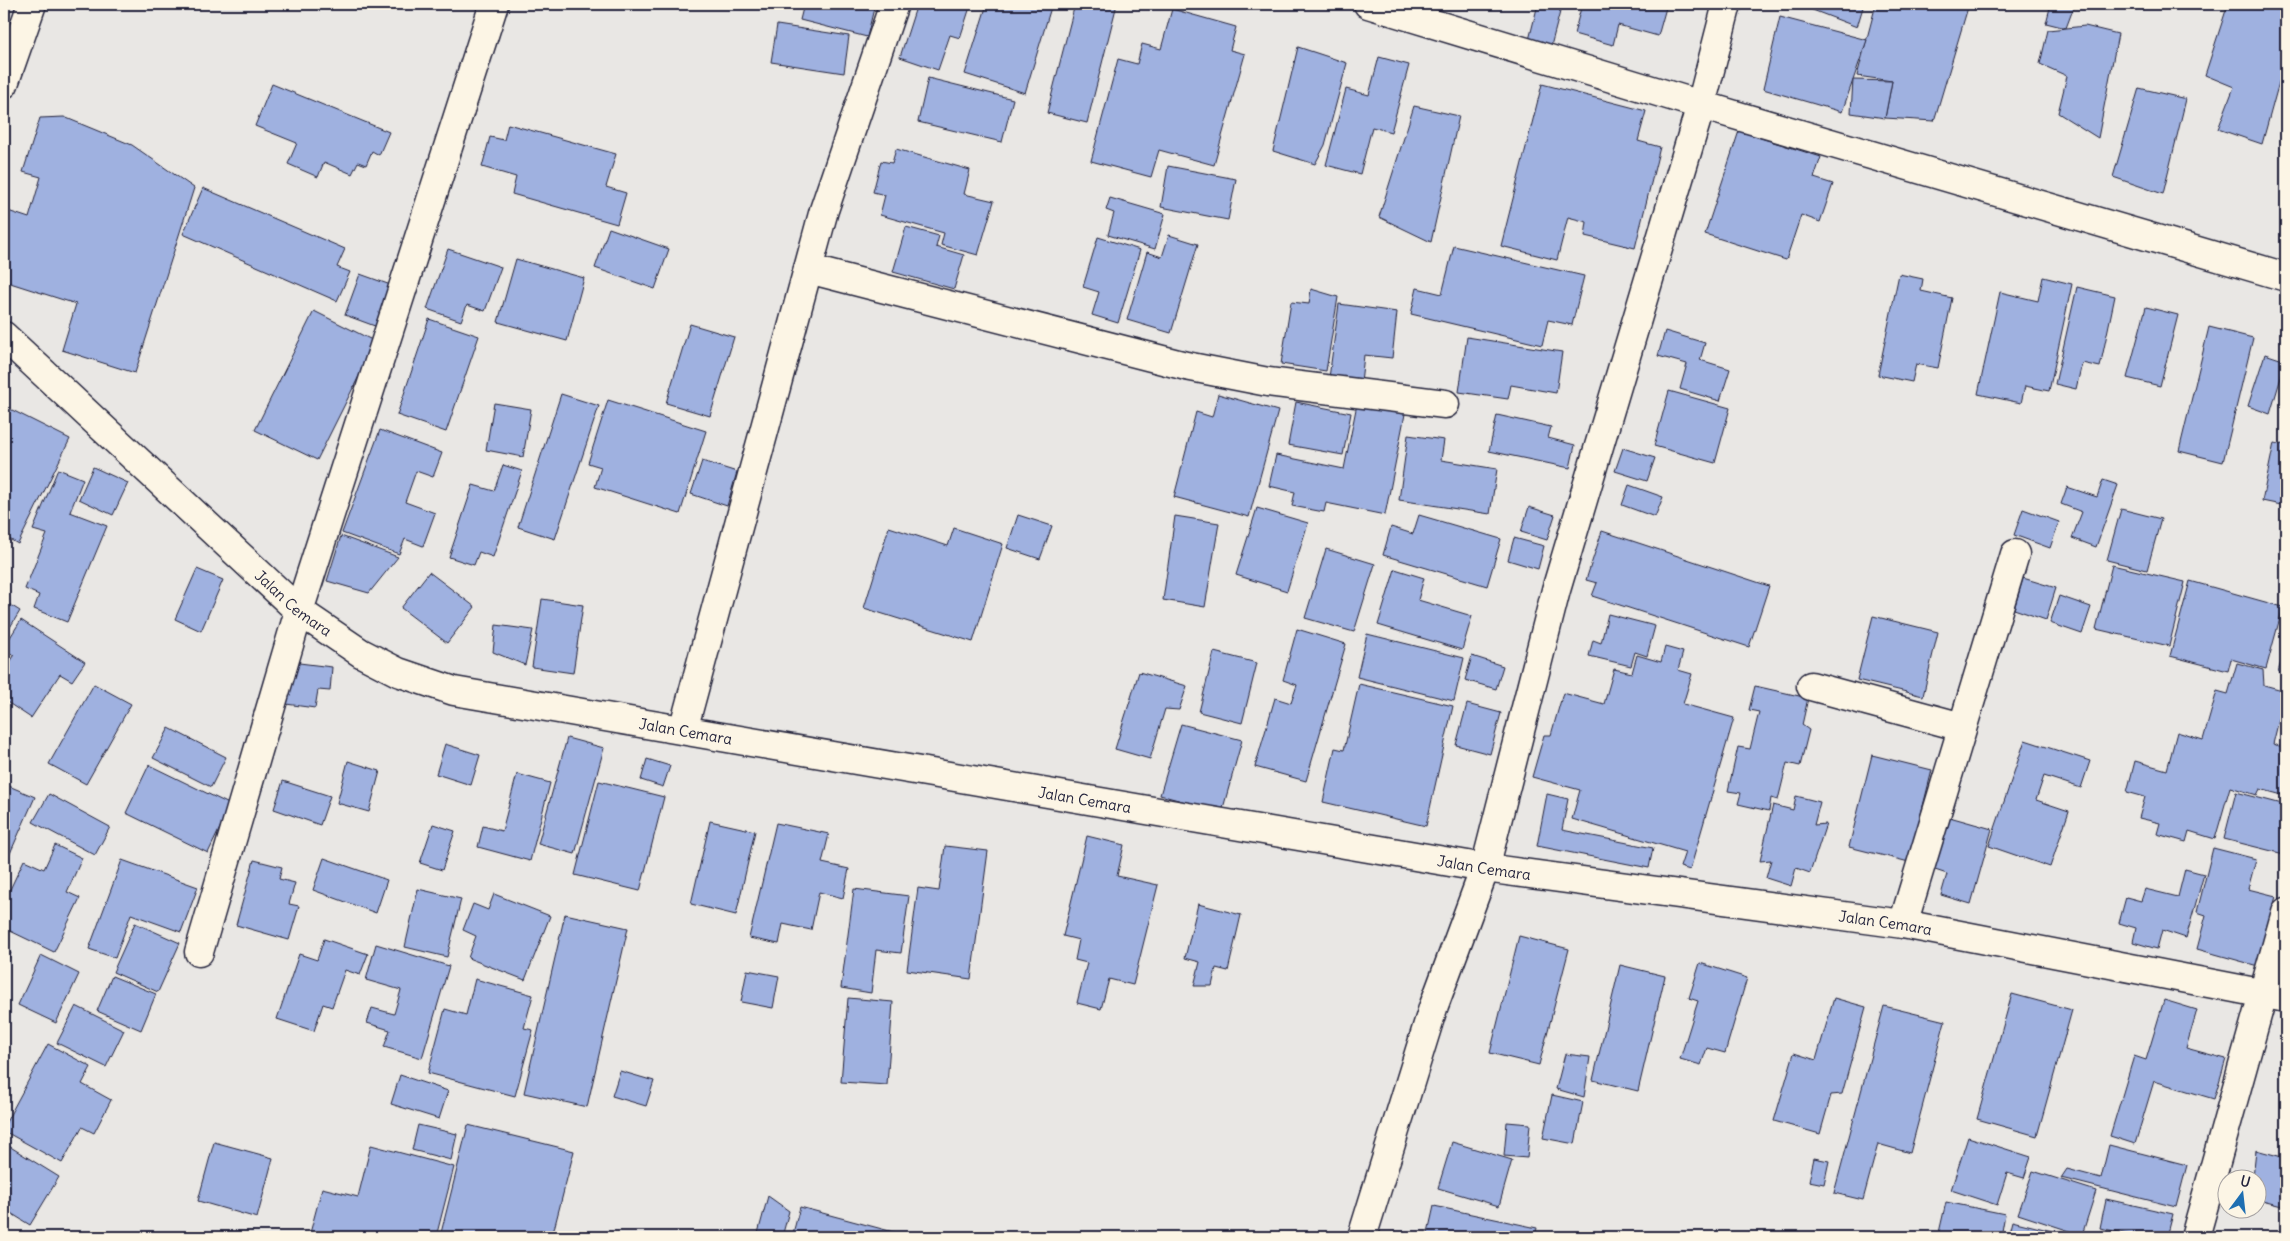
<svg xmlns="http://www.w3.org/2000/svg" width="2290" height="1241" font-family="Delius,sans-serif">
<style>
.building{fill:#9fb1e0;stroke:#22223b}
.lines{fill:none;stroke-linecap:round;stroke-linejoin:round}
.minor-casing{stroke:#22223b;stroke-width:31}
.minor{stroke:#fcf5e5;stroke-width:28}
.labels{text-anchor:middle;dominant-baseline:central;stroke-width:4;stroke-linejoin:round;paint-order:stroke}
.street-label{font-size:15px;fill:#22223b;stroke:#fcf5e5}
</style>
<rect width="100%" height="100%" fill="#e9e7e4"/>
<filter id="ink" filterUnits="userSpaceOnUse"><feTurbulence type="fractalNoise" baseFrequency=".02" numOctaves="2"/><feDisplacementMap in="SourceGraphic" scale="10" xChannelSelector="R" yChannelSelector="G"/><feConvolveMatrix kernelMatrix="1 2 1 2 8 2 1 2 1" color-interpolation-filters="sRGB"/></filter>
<g filter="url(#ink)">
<!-- building -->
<g class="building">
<polygon points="804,4 875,4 867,37 800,20"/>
<polygon points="917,4 971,4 960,38 950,35 938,70 900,57"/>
<polygon points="987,4 1052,4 1025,93 965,74"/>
<polygon points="1075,4 1117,4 1087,123 1047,113"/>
<polygon points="1538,4 1561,8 1551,46 1529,40"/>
<polygon points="1582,4 1667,4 1658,36 1618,25 1613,45 1574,34"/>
<polygon points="1797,4 1864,4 1857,27"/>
<polygon points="1876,4 1969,4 1934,121 1885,118 1892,81 1857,76"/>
<polygon points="2051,4 2075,4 2066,28 2046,23"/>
<polygon points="2228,4 2286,4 2286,57 2262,144 2218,129 2234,87 2205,75"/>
<polygon points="1172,9 1236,27 1230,50 1245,54 1214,165 1159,150 1151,177 1091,161 1118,59 1137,64 1142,44 1161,49"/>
<polygon points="1780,17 1867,40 1842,112 1763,89"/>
<polygon points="777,25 849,36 844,73 771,62"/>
<polygon points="2085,26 2118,34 2098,138 2058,113 2067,76 2040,64 2048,30"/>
<polygon points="1298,47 1347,63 1325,145 1315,164 1273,151"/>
<polygon points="1379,57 1409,65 1391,132 1372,127 1360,174 1326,165 1346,89 1369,95"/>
<polygon points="928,78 1013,99 1002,142 918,122"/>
<polygon points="1853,80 1892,81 1885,118 1851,113"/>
<polygon points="272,84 389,132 379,155 372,151 366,165 358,162 352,174 324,162 318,177 288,164 297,143 255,126"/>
<polygon points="1542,84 1646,111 1638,141 1660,147 1635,248 1585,236 1587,222 1568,217 1557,260 1501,246"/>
<polygon points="2139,88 2186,99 2163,194 2113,177"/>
<polygon points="1414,106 1459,116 1431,242 1379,217"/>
<polygon points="64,117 132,145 194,188 135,373 62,350 76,304 4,281 4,225 8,211 29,218 41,177 23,172 40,118"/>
<polygon points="508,124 616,154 606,187 626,193 617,224 512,194 516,177 482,167 490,137 504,140"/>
<polygon points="1739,131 1821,157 1814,178 1833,184 1820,222 1801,215 1786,260 1705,234"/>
<polygon points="896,149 970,170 964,194 994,201 978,255 941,245 944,233 880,215 885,195 873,192 881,161 892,163"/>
<polygon points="1168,166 1236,179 1228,220 1161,207"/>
<polygon points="203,188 345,249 337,267 350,272 337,301 183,234"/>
<polygon points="1110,198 1165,214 1155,249 1108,235 1114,213 1106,210"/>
<polygon points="906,227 939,236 936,247 964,255 954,289 893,272"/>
<polygon points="609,228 669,249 655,289 595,268"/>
<polygon points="1169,235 1198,244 1171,333 1127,320 1147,252 1162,257"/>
<polygon points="1098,237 1140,250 1118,323 1092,315 1099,292 1083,287"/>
<polygon points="1454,246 1584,276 1572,325 1548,320 1542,345 1411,314 1417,288 1442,294"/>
<polygon points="448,249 501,267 485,311 467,305 461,321 427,309"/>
<polygon points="516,259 584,278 567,341 498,322"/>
<polygon points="360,274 399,288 383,329 345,315"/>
<polygon points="1899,274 1923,279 1921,291 1952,298 1938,368 1916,364 1912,382 1878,375"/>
<polygon points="2043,277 2072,284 2049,391 2025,386 2021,403 1978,394 2000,292 2038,301"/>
<polygon points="2077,287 2115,296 2100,367 2082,363 2076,389 2055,384"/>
<polygon points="1311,289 1338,297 1326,371 1281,364 1291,302 1309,304"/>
<polygon points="1339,304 1397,312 1392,358 1364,355 1361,382 1329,378"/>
<polygon points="2146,307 2178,315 2160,386 2127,378"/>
<polygon points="314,311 376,342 317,460 255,430"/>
<polygon points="429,319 479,336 446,432 397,415"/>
<polygon points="690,324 734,337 710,416 666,403"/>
<polygon points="2209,327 2253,338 2223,462 2179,451"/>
<polygon points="1665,331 1705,343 1700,360 1730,369 1720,401 1680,389 1687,364 1658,356"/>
<polygon points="1467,337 1562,352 1556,393 1511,385 1508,399 1459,392"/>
<polygon points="2265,354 2286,361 2270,414 2248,406"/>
<polygon points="1669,391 1730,408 1715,463 1654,446"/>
<polygon points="561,394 599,406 555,539 518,527"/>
<polygon points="1218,394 1278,411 1249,517 1174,497 1196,412 1212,417"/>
<polygon points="608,400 706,431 680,514 595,487 601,467 588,463"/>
<polygon points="1296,402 1351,413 1343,455 1288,445"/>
<polygon points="494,403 531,409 523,457 486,450"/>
<polygon points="1357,404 1405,414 1385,515 1326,503 1324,512 1292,506 1295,492 1269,486 1276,455 1344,469"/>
<polygon points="4,406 70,439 18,544 4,536"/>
<polygon points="1497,415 1551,427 1548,438 1575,445 1570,468 1489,451"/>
<polygon points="380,430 442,453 433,477 416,471 405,502 435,513 423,546 405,539 399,554 342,533"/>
<polygon points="1408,435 1444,440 1441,460 1497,469 1490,514 1399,500"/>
<polygon points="2274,443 2286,445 2286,506 2262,501"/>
<polygon points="1623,448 1655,458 1647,481 1615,471"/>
<polygon points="702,461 737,472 727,506 691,494"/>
<polygon points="503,465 522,471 493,557 479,552 474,565 449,557 473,485 494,491"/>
<polygon points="93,467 128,483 113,515 79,499"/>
<polygon points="58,469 83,479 70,512 107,526 67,622 34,609 39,595 25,589 47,534 33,530"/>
<polygon points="2103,480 2118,485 2096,547 2072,538 2082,512 2061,504 2067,487 2097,497"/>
<polygon points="1629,485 1663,497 1655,517 1622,505"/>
<polygon points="1529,507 1555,515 1547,540 1521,532"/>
<polygon points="1257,508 1308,523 1287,591 1236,575"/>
<polygon points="2023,509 2059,522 2050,548 2014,535"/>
<polygon points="2121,509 2161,519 2147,570 2107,560"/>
<polygon points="1018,515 1052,526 1040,559 1007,548"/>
<polygon points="1419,515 1501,539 1487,586 1383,555 1391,527 1413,534"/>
<polygon points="1175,516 1219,523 1205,607 1163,600"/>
<polygon points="889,527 948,546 954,528 1003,544 973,642 864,608"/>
<polygon points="1602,531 1769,586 1749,647 1592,596 1597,583 1586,580"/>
<polygon points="341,536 398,557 369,593 327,581"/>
<polygon points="1514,538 1544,546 1538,569 1508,560"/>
<polygon points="1326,549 1375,564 1354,632 1305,618"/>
<polygon points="2112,565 2185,582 2169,646 2096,629"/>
<polygon points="197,569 223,580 201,631 175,619"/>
<polygon points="1395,569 1424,578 1418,600 1472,616 1462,650 1378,625"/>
<polygon points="429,572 475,607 447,643 401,608"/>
<polygon points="2023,578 2056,588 2046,620 2014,609"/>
<polygon points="2190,581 2283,607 2266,669 2231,659 2228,671 2170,656"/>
<polygon points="2059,596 2091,607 2082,634 2050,623"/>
<polygon points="542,599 583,605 573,673 532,667"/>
<polygon points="4,601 20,611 4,637"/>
<polygon points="1608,614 1655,626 1647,656 1635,652 1631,666 1589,656 1593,640 1601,643"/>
<polygon points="1873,616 1938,632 1923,696 1857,680"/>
<polygon points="21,620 85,662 72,681 60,674 31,718 4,700 4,671 14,656 4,650 4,647"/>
<polygon points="496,625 533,630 525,665 493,652"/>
<polygon points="1297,629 1346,644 1306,781 1255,767 1275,698 1291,703 1297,685 1283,680"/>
<polygon points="1367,634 1464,658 1454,701 1357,677"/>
<polygon points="2286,645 2286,674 2278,672"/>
<polygon points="1665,647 1683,652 1678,670 1692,674 1683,704 1734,718 1690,870 1680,867 1685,852 1572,819 1580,790 1532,777 1544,735 1551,735 1563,693 1604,704 1614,669 1632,673 1637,655 1661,662"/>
<polygon points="1214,652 1257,663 1242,723 1199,712"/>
<polygon points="1472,656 1503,666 1496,689 1465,680"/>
<polygon points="291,662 332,667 330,691 318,690 315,708 286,704"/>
<polygon points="2237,663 2263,670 2264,685 2286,691 2273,744 2286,748 2286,796 2260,789 2257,795 2230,787 2215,839 2189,831 2186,842 2157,834 2160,823 2139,818 2145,797 2127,792 2135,761 2167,770 2177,732 2203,740 2217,691 2228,694"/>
<polygon points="1139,672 1187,686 1179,710 1165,709 1150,759 1115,749"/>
<polygon points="94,684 131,704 86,784 49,764"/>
<polygon points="1359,684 1453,706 1426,826 1323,802 1335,748 1344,750"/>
<polygon points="1755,686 1808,698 1802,725 1809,730 1800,766 1787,763 1778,800 1771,798 1769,811 1738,804 1741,793 1728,791 1738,747 1750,749 1759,712 1749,710"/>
<polygon points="1467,704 1501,713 1490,754 1456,745"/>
<polygon points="1181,724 1242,740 1222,812 1160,795"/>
<polygon points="169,728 226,757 211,787 153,758"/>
<polygon points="567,738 604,748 575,854 538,844"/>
<polygon points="2025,740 2090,761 2081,788 2044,776 2036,800 2069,811 2050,867 1989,846"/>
<polygon points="445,744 480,755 471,785 436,774"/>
<polygon points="1872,755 1932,770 1909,862 1849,847"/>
<polygon points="647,759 670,766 663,787 641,780"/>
<polygon points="348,761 380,771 369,812 337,803"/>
<polygon points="149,765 231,805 208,853 126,813"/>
<polygon points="517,774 550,783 530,861 478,847 483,826 502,831"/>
<polygon points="283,781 330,796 320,825 274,809"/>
<polygon points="599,781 664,797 640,891 575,875"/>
<polygon points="4,784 35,797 4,867"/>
<polygon points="2236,792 2286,805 2286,844 2284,854 2224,839"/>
<polygon points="49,794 110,827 95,855 33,822"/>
<polygon points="1547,794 1568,799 1562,830 1653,848 1649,868 1537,846"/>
<polygon points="1796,796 1820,802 1814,825 1826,824 1810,873 1796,868 1791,886 1766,878 1771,860 1760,861 1773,805 1793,810"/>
<polygon points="1946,816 1992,829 1971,904 1941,895 1947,874 1932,869"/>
<polygon points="710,821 755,831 736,915 691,904"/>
<polygon points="776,823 829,834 822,863 849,869 843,898 819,892 811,930 783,924 779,944 749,938"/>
<polygon points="433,824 455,831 442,870 420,863"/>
<polygon points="1087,836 1124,845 1117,876 1158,885 1133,985 1109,979 1101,1009 1077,1003 1087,963 1075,960 1079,940 1063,936"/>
<polygon points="55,845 82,858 67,892 80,898 54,952 4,928 4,902 24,860 44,869"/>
<polygon points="945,846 988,851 971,979 907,970 918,888 939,891"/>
<polygon points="2213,848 2256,859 2248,889 2276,896 2258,966 2197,949 2206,915 2197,912"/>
<polygon points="324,858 387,880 376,913 313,890"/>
<polygon points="122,860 198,887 181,932 131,914 115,958 89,949"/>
<polygon points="254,860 282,867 279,879 295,883 289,904 299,906 289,940 236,925"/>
<polygon points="2185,869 2204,874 2186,938 2162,930 2157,949 2133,942 2136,928 2119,923 2126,897 2141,901 2145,889 2178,897"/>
<polygon points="418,889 461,899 447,957 405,947"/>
<polygon points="854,889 909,896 901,953 876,950 871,993 841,988"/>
<polygon points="494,894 550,916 525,980 468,958 476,936 463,930 473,904 488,910"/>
<polygon points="1198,904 1241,915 1228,971 1216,968 1212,986 1194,986 1200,962 1185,958"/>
<polygon points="565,914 628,928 587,1107 524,1093"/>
<polygon points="135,923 180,943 158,992 113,972"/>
<polygon points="1519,936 1569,949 1539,1065 1490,1053"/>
<polygon points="324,939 368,954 360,975 345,970 332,1007 323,1004 314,1031 277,1019 299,954 317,960"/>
<polygon points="376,944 449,966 422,1058 384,1047 390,1030 367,1023 372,1008 394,1014 401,990 366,980"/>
<polygon points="4,950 11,953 4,970"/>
<polygon points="41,955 79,974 56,1023 18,1005"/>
<polygon points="1700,963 1747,978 1725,1053 1707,1048 1701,1065 1680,1059 1698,1001 1689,998"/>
<polygon points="1620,965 1665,976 1638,1091 1593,1080"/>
<polygon points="747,970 779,976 773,1008 741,1002"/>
<polygon points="112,976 156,994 141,1030 97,1011"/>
<polygon points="475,979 533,995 524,1028 533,1030 515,1096 428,1073 445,1009 466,1015"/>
<polygon points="2012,994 2072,1010 2037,1136 1977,1119"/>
<polygon points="848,998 893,1002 887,1085 841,1082"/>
<polygon points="1834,998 1866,1007 1842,1094 1831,1095 1820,1134 1774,1121 1794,1053 1816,1060"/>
<polygon points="2164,1000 2197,1010 2186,1048 2226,1059 2214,1099 2154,1081 2135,1144 2110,1136 2134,1056 2146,1060"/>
<polygon points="76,1006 124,1030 106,1067 57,1043"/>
<polygon points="1884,1006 1945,1021 1910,1153 1878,1144 1863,1200 1834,1193"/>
<polygon points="48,1044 91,1067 82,1084 111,1100 94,1133 82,1127 62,1163 4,1131 4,1126"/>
<polygon points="1565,1054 1590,1057 1584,1097 1556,1089"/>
<polygon points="620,1071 654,1081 646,1106 612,1096"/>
<polygon points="400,1075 448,1091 439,1119 391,1104"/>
<polygon points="1552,1095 1583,1102 1575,1144 1543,1138"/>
<polygon points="1507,1122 1530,1124 1527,1158 1504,1156"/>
<polygon points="418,1125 457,1134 451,1160 412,1150"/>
<polygon points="468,1125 574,1151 552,1237 440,1237"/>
<polygon points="1968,1137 2031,1157 2024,1178 2007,1173 1997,1205 1951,1190"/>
<polygon points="214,1142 273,1158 257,1218 198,1201"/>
<polygon points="1452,1142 1512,1160 1499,1206 1438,1188"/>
<polygon points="4,1143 59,1177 30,1225 9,1212 4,1222"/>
<polygon points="371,1145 454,1167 436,1237 309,1237 322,1188 358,1197"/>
<polygon points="2109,1145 2187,1165 2176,1207 2061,1178 2067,1169 2101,1178"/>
<polygon points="2256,1150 2286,1158 2286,1207 2258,1200 2258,1178 2253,1178"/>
<polygon points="1814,1158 1829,1161 1824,1184 1809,1181"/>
<polygon points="2033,1171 2096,1191 2082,1235 2018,1214"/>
<polygon points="768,1196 789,1211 782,1237 757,1237"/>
<polygon points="2106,1199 2173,1214 2167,1237 2141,1237 2100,1228"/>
<polygon points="1946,1202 2005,1214 2001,1237 1938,1237"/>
<polygon points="1434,1206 1537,1228 1535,1237 1427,1237"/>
<polygon points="800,1207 897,1233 895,1237 792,1237"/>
<polygon points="2012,1221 2076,1237 2008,1237"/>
</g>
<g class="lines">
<!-- minor casing -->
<g class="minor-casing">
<g id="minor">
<polyline points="1368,4 1701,105 2286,277"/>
<polyline points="4,84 32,4"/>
<polyline points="808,269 1186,366 1268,382 1445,404"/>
<path id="s1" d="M 4,336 L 299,611 L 361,653 L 398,672 L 454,691 L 1485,868 L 1903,924 L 2286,998"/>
<polyline points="1811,686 1962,727"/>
<polyline points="683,730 824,210 894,4"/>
<polyline points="1903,924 2015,554"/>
<polyline points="199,952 299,611 494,4"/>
<polyline points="1362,1237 1433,1008 1485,868 1556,590 1701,105 1727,4"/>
<polyline points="2195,1237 2286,912"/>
</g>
</g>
<!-- minor -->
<use href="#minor" class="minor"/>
</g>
</g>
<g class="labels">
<!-- street labels -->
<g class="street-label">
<text stroke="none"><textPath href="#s1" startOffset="394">Jalan Cemara</textPath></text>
<text stroke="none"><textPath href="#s1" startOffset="814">Jalan Cemara</textPath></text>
<text stroke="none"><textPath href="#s1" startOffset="1219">Jalan Cemara</textPath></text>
<text stroke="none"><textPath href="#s1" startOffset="1624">Jalan Cemara</textPath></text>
<text stroke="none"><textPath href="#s1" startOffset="2029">Jalan Cemara</textPath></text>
</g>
</g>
<!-- margin -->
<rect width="2290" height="1241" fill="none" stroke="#fcf5e5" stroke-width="20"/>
<rect x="10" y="10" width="2270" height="1221" fill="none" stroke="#22223b" stroke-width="2" filter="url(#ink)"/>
<!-- north arrow -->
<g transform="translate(2242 1194) rotate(15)"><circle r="24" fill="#fcf5e5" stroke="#a5a1a1"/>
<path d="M0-4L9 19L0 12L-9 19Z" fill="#1f6fb2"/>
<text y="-8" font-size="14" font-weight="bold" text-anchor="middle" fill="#22223b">U</text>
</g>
</svg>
